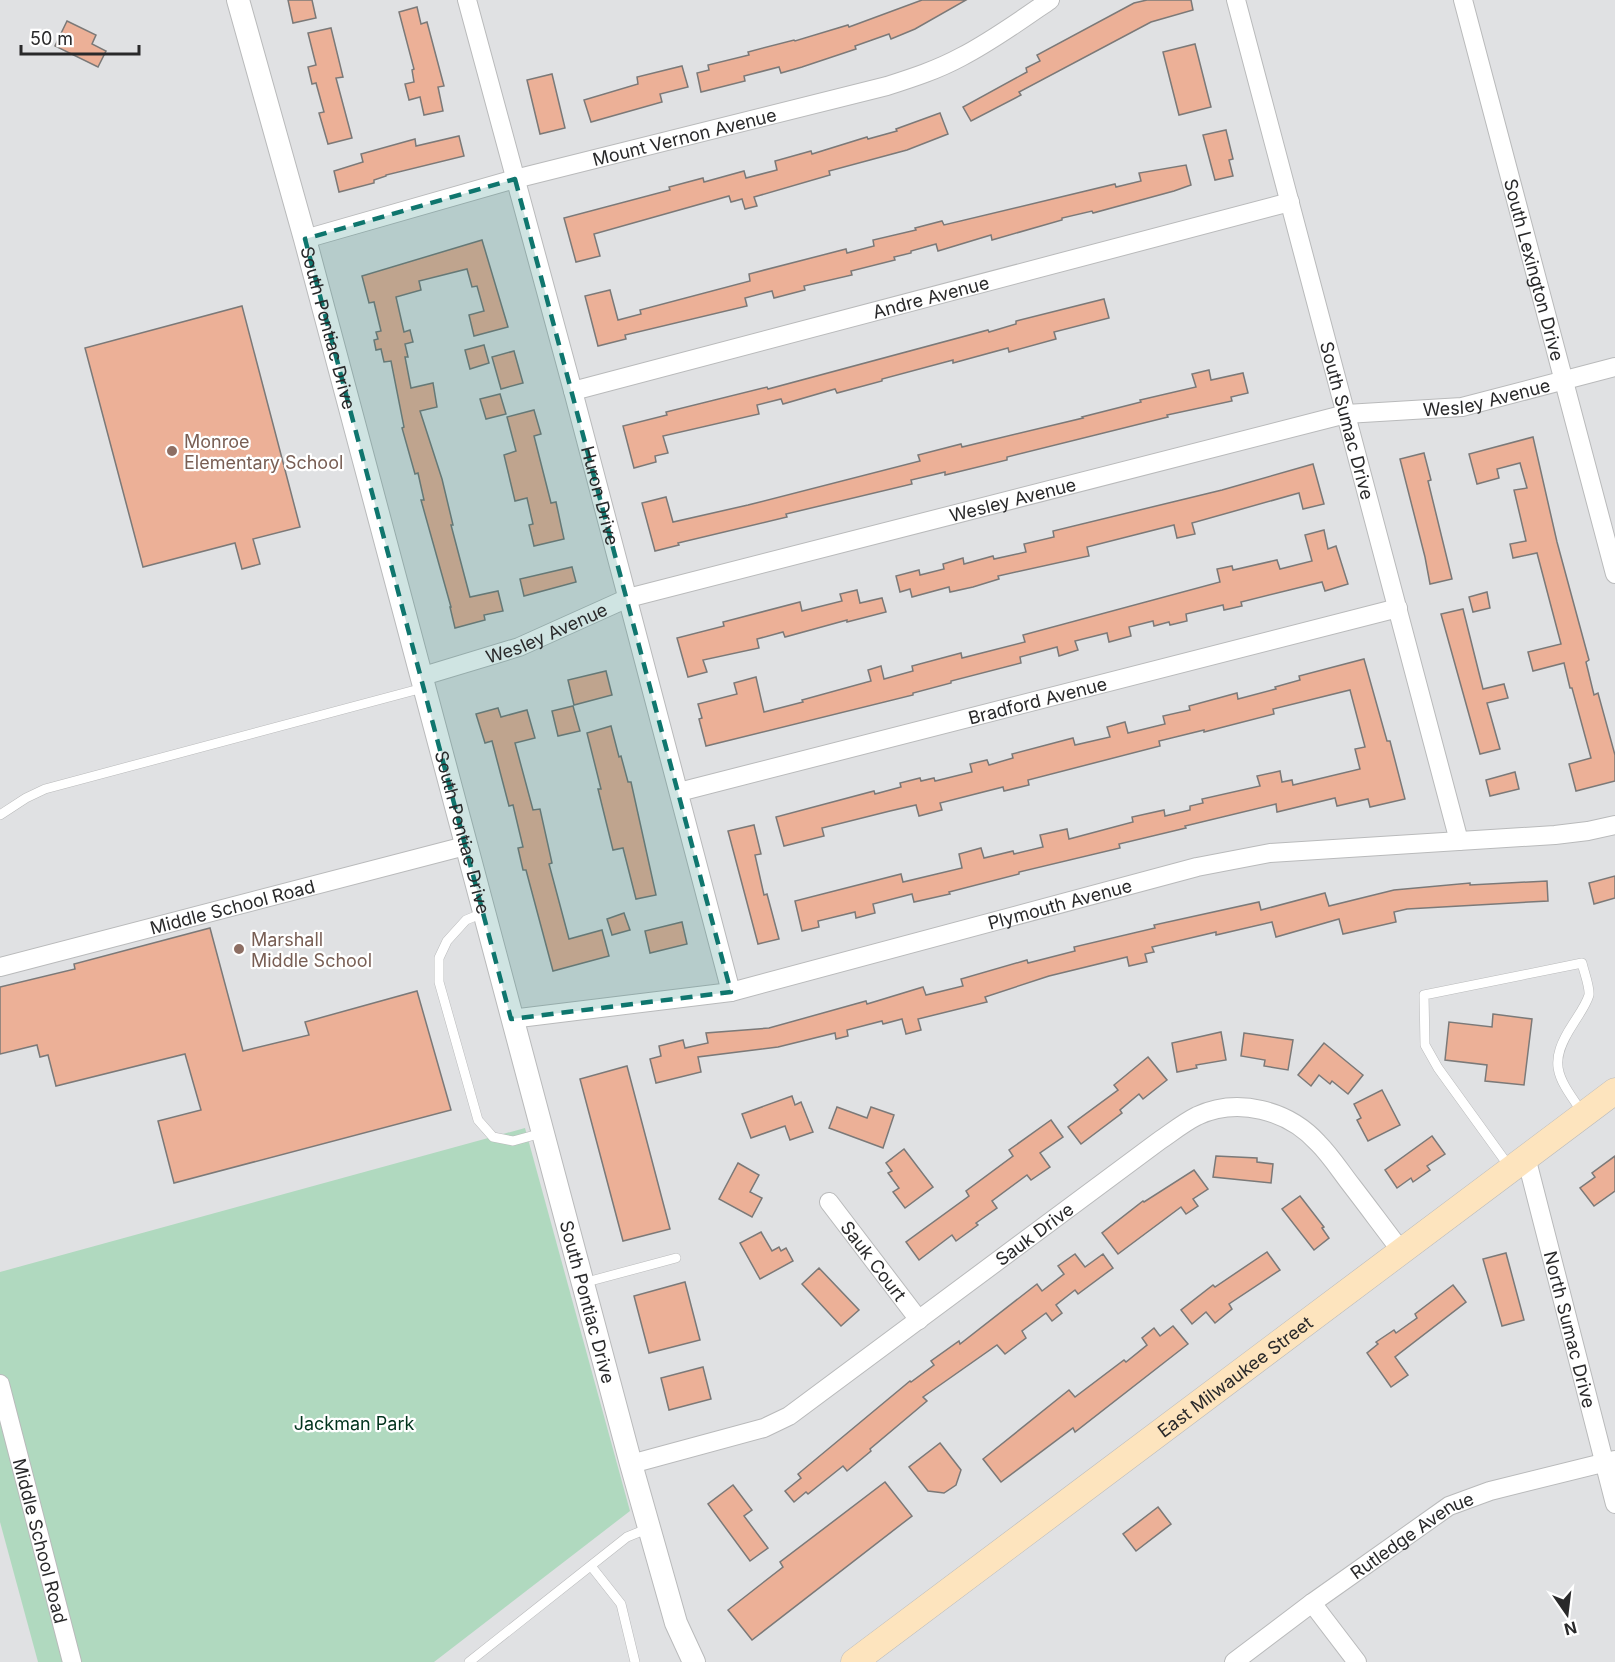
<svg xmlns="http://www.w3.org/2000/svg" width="1615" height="1662" font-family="Inter,sans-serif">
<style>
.green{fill:#b0d9bf}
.building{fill:#ecb097;stroke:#7b7978;stroke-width:1.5}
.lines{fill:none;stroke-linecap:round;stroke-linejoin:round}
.service-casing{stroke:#b9babb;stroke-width:10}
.minor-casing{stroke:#b9babb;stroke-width:20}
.tertiary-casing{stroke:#b9babb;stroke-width:24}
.secondary-casing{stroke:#b9babb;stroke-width:27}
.service{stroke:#fff;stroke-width:9}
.minor{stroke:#fff;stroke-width:18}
.tertiary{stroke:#fff;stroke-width:22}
.secondary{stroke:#fde4be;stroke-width:26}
.marked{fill:#0f766e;fill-opacity:0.2;stroke:#0f766e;stroke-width:4.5;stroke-dasharray:12 8;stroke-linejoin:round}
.education-dot{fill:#8d6e63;stroke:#fff;stroke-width:2}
.labels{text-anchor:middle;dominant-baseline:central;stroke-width:4.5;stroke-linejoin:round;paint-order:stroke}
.street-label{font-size:18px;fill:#29292a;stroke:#fff}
.education-label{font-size:18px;fill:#785e54;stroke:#fff;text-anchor:start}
.park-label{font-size:18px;fill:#02331d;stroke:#fff}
</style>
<rect width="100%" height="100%" fill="#e0e1e3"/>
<!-- green -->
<polygon class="green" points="525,1128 630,1511 434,1662 38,1662 0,1522 0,1272"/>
<!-- building -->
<g class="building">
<polygon points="288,0 312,0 316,18 293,23"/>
<polygon points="922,0 966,0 915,29 891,39 889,34 855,46 856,49 802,67 781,73 779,67 744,76 745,81 701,92 697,73 709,70 708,65 749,55 748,52 794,40 795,41 848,25 849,27"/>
<polygon points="1147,0 1191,0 1193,10 1151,22 1019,92 1021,95 971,121 963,107 1027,72 1026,68 1040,61 1037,55 1134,3"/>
<polygon points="417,7 421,24 427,22 444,86 438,87 443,111 424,115 420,97 409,100 405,84 414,82 412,70 414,69 399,12"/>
<polygon points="67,21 96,35 92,44 106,51 98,67 55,46"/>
<polygon points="331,28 343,77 336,78 352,138 328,144 319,113 324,112 316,83 312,84 308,67 316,65 308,33"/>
<polygon points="1195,44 1211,107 1179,115 1163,52"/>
<polygon points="682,66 688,87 660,94 662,102 591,122 584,100 638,84 637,77"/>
<polygon points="552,74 565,128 540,134 527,80"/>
<polygon points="940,113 948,134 907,150 829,171 830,175 754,197 757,206 745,209 742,199 731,202 729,196 594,234 600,256 576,262 564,218 670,190 669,187 703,178 704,182 744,171 746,178 777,170 775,161 811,151 812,154 867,137 868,139 897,131 896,129"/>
<polygon points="1226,130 1233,159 1229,160 1233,176 1215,180 1203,135"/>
<polygon points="459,136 464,156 386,175 386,176 374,180 374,183 339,192 334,171 363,162 361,154 415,139 416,146"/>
<polygon points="1186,165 1191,185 1174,191 1093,213 1092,211 1062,218 1062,220 992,240 991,235 938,251 936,244 911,251 911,253 894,257 895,260 851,271 852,275 804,286 805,290 774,298 772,291 745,298 747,306 625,335 626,339 598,346 585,296 610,290 618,320 641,314 640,310 750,281 749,274 846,249 847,253 874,246 873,240 916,230 915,228 942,221 944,225 1115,184 1116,187 1141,181 1139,173"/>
<polygon points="482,240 508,327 474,336 469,315 484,311 477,286 472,287 467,269 419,281 421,290 396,297 404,332 410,330 413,342 405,344 408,357 405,357 411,388 433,383 437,407 420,411 442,479 453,525 451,525 470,597 498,591 503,611 484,615 485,620 455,628 450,607 451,607 421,500 424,500 418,473 415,474 402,428 404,427 391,361 384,362 381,349 376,350 374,340 378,339 376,332 381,331 374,302 369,303 362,276"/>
<polygon points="1104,299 1109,318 1054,332 1056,339 1009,352 1008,348 953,363 953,360 882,379 882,381 837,393 835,389 783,404 781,399 757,405 759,414 663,436 668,453 655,456 656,462 634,468 623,426 667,415 666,412 767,387 768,389 988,330 989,332 1016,324 1016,321"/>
<polygon points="242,306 300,527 253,539 260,564 242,569 235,543 143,567 85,348"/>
<polygon points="484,345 489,363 470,369 465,350"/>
<polygon points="514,351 523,383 501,389 492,357"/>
<polygon points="1209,370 1211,380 1243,373 1248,393 1231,397 1232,401 1167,415 1168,417 1007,457 1007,460 945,475 945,472 911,480 912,484 786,514 787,517 678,543 679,545 655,551 642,503 666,497 673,522 748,505 920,461 918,455 961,444 962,447 1083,418 1082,417 1141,402 1140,400 1196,387 1192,374"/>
<polygon points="500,394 506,414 486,419 480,399"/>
<polygon points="534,410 541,434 534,436 551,503 556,502 564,539 534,546 529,525 533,524 527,498 515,501 504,455 516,451 507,417"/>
<polygon points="1533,437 1557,542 1589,660 1586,662 1594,695 1598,693 1615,755 1615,781 1576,791 1569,764 1591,758 1572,688 1570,688 1564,663 1533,671 1528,652 1561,644 1537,553 1513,558 1510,544 1526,541 1514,490 1527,488 1520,463 1497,469 1499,478 1477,484 1469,454"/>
<polygon points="1424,453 1431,480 1428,481 1452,579 1430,584 1425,557 1400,459"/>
<polygon points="1313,464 1324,504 1303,509 1299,493 1192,523 1195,534 1177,538 1174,525 1087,547 1089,556 998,576 999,579 973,587 950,592 949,587 912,597 910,589 900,592 896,576 919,570 920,575 944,569 943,564 963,558 964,564 993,556 994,559 1026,552 1024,544 1054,537 1053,531 1222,490"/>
<polygon points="1324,530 1328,549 1336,546 1348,584 1325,591 1322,582 1241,602 1242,606 1224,610 1223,605 1186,614 1187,621 1170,625 1169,622 1154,626 1153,621 1129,627 1131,636 1109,642 1107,633 1075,641 1078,650 1059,656 1057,647 1020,657 1021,663 951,681 951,683 913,693 913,695 706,746 699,719 702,718 698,704 737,694 734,683 756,677 764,712 803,702 802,700 871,681 868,670 881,666 884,679 913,671 912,666 961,653 962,658 1025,642 1023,635 1220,582 1217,569 1232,566 1233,570 1277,560 1280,569 1312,561 1305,535"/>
<polygon points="572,567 576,582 524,596 520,579"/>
<polygon points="857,590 860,603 882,598 886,612 847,622 847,620 785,637 783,632 757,639 759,648 703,660 707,672 688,677 677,638 724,626 723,622 800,602 802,611 842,601 840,594"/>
<polygon points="1487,592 1490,608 1473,612 1469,597"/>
<polygon points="1463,609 1483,689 1504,684 1508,698 1487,703 1500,749 1480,754 1441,614"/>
<polygon points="1364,659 1387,741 1390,741 1405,799 1370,807 1368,799 1337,806 1335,798 1277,812 1276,804 1185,826 1186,828 1119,844 1120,848 1019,872 1019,874 949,892 950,894 914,902 912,894 873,904 875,913 856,918 855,912 818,921 819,927 802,931 795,901 901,874 903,882 962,868 959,854 981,848 984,858 1013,851 1014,854 1043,847 1040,835 1067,829 1069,839 1133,822 1132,817 1164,810 1165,816 1190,810 1190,806 1203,803 1202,799 1260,786 1257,776 1280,771 1282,782 1292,780 1293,785 1360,769 1355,749 1365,747 1350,690 1273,709 1274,714 1204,732 1204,730 1159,741 1160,746 1028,780 1029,785 1004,791 1003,787 940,803 942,810 919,816 916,805 890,811 822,828 824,836 784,846 776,817 874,791 875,794 901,787 900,783 920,778 921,781 934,778 935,781 972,772 970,764 987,760 989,765 1013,758 1012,754 1073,738 1075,745 1110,737 1107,727 1125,722 1128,733 1165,724 1163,716 1190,710 1189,706 1237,693 1238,699 1276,689 1275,687 1300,680 1299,676"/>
<polygon points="606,671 612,695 574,705 568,680"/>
<polygon points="573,706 580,731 558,736 552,711"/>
<polygon points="498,708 501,717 527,710 535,738 515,743 533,810 540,809 552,863 549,864 569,939 602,930 609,956 553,971 526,870 523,870 518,848 523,847 513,805 509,806 492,741 485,743 476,714"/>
<polygon points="611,726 619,757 621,756 628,782 631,782 656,895 636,899 623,848 613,850 598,789 601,789 587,733"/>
<polygon points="1515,772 1519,789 1490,796 1486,780"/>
<polygon points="754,825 761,854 755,855 764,895 767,894 779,939 758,944 728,831"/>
<polygon points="1615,876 1615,898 1594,904 1589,883"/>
<polygon points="1547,881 1548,901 1407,909 1394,912 1396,922 1343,934 1339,919 1276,937 1272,922 1216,935 1216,932 1152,947 1154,952 1145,954 1147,962 1129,966 1127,957 1049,976 985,997 987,1002 918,1019 921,1030 906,1034 902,1019 883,1024 882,1021 847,1030 848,1036 836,1039 835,1033 778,1047 698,1057 701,1072 656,1083 650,1059 661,1056 659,1046 683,1040 685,1048 708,1043 706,1033 769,1028 866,1001 867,1004 923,987 926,995 963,986 961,979 1027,960 1028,963 1075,951 1074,947 1155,928 1154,925 1259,902 1261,910 1325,893 1329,906 1394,890 1470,883 1470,885"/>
<polygon points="624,913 630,930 612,935 607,919"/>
<polygon points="682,922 687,944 650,953 645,931"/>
<polygon points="210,928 243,1051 309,1035 305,1022 417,991 451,1110 174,1183 158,1121 201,1110 185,1054 56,1086 48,1055 40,1057 37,1045 0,1054 0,987 75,969 74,964"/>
<polygon points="1493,1014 1532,1019 1524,1085 1485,1081 1487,1065 1445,1060 1449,1022 1492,1027"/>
<polygon points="1221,1032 1226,1060 1196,1065 1197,1068 1177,1072 1172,1043"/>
<polygon points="1244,1033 1293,1040 1288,1070 1264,1066 1265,1060 1241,1056"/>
<polygon points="1324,1043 1363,1075 1348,1094 1332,1081 1330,1084 1319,1075 1311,1086 1298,1075"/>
<polygon points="1148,1057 1167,1080 1143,1099 1139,1094 1120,1110 1122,1113 1081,1144 1068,1127 1118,1090 1114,1085"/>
<polygon points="627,1066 670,1229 623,1241 580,1079"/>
<polygon points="1382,1090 1400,1125 1368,1141 1357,1120 1361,1118 1354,1104"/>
<polygon points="792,1096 795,1105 801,1102 813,1132 790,1140 785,1126 751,1138 742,1114"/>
<polygon points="837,1107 867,1118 871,1107 894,1115 883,1148 829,1128"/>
<polygon points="1051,1120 1063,1137 1040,1153 1050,1167 1031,1180 1027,1175 992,1201 997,1208 976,1223 978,1225 956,1241 952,1235 919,1260 906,1242 969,1196 966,1191 1013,1156 1009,1150"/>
<polygon points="1432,1136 1445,1154 1427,1166 1430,1170 1413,1182 1411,1178 1397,1188 1385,1170"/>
<polygon points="904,1149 933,1187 905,1208 893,1192 899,1188 888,1173 892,1171 886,1163"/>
<polygon points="1216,1156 1257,1158 1257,1162 1273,1164 1271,1183 1213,1177"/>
<polygon points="1615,1156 1615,1191 1594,1206 1580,1188 1595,1177 1592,1173"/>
<polygon points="738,1163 759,1175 750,1192 762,1198 752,1217 719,1199"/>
<polygon points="1194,1170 1208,1189 1193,1199 1198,1206 1186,1214 1181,1207 1118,1254 1102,1233 1143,1201 1144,1202"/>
<polygon points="1300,1196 1324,1227 1322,1228 1329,1238 1314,1250 1282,1209"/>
<polygon points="761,1232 772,1251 779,1247 781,1251 786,1248 793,1261 760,1279 740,1243"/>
<polygon points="1267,1252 1280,1270 1229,1304 1232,1309 1215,1323 1206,1312 1192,1324 1181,1310 1213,1285 1215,1287"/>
<polygon points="1506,1253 1524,1320 1502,1326 1483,1259"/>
<polygon points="1075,1254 1085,1267 1103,1254 1113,1268 1078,1294 1075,1290 1056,1305 1062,1313 1052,1321 1046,1313 1022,1331 1026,1338 1005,1354 997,1345 923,1397 927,1401 870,1449 871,1451 847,1471 843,1466 808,1494 806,1492 794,1502 785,1491 801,1478 798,1474 910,1381 911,1382 934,1365 931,1361 959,1341 960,1344 1037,1284 1042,1291 1064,1274 1058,1266"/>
<polygon points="819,1268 859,1310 841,1326 802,1284"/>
<polygon points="685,1282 700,1340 649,1353 634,1296"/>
<polygon points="1453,1285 1466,1302 1395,1357 1408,1375 1391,1387 1367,1353 1378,1344 1376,1342 1394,1330 1396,1333 1417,1318 1415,1314"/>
<polygon points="1173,1326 1188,1344 1075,1432 1073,1428 1001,1482 983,1459 1069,1390 1075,1397 1124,1360 1126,1362 1147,1345 1142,1338 1154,1328 1160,1336"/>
<polygon points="703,1367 711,1399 669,1410 661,1378"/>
<polygon points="940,1443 961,1470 956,1485 944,1493 928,1491 909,1467"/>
<polygon points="885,1482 912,1516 752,1640 728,1610 783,1567 780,1562"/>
<polygon points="733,1485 752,1510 744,1516 768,1548 750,1561 708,1504"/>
<polygon points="1158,1507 1171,1524 1136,1551 1123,1534"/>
</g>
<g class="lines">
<!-- service casing -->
<g class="service-casing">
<g id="service">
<polyline points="0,815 26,798 45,789 423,688"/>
<polyline points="483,913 466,920 447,941 439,958 439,982 478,1120 493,1137 513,1141 542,1133"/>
<path d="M 1511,1169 L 1438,1068 L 1425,1045 L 1424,995 L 1582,963 C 1584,972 1590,987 1589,995 C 1586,1005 1578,1016 1573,1024 C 1547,1064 1557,1076 1582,1112"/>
<polyline points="583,1283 676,1258"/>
<polyline points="591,1566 621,1604 635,1662"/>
<polyline points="469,1662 627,1537 649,1528"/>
</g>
</g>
<!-- minor casing -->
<g class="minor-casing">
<g id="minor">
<path id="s1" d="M 467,0 L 573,391 L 731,992"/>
<path id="s2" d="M 1236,0 L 1459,841"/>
<path id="s3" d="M 1463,0 L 1615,574"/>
<path id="s4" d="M 305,239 L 515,179 L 887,86 C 912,78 937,70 961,57 C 992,41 1021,20 1050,0"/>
<path id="s5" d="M 573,391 L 1290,202"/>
<path id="s6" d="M 420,677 L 519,647 L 628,598 L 1346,414 L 1462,407 L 1615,367"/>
<path id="s7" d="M 679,792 L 1398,608"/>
<path id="s8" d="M 0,967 L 465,846"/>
<path id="s9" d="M 511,1019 L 731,992 L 1197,867 L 1270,853 L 1555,835 L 1588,831 L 1615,825"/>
<path id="s10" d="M 1526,1157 L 1615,1504"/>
<path id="s11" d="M 829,1202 L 919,1320"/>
<path id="s12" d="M 0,1384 L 72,1662"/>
<path id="s13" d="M 631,1464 L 764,1428 L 789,1416 L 1159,1141 C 1171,1133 1183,1123 1197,1116 C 1238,1097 1288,1110 1318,1143 C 1331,1156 1341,1172 1352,1186 C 1369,1208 1385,1230 1402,1252"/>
<polyline points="1312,1603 1357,1662"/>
<path id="s14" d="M 1234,1662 L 1312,1603 L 1449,1506 L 1490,1491 L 1615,1460"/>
</g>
</g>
<!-- tertiary casing -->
<g class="tertiary-casing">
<g id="tertiary">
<path id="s15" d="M 238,0 L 305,239 L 631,1464 L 676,1623 L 694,1662"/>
</g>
</g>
<!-- secondary casing -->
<g class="secondary-casing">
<g id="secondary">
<path id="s16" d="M 854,1662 L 1615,1091"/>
</g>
</g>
<!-- service -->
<use href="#service" class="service"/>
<!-- minor -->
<use href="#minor" class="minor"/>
<!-- tertiary -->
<use href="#tertiary" class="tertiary"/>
<!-- secondary -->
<use href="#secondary" class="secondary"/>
</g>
<!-- marked area -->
<path class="marked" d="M 515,179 L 731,992 L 511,1019 L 305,239 Z"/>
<!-- markers -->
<g class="education-dot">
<circle cx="172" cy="451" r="6"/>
<circle cx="239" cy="949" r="6"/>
</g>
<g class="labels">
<!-- street labels -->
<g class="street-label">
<text stroke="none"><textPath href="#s4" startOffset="393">Mount Vernon Avenue</textPath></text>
<text stroke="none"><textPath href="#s3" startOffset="279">South Lexington Drive</textPath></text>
<text stroke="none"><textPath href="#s5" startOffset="370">Andre Avenue</textPath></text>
<text stroke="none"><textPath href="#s15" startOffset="340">South Pontiac Drive</textPath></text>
<text stroke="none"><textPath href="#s6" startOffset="1106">Wesley Avenue</textPath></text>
<text stroke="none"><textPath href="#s2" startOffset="435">South Sumac Drive</textPath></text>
<text stroke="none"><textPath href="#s1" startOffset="513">Huron Drive</textPath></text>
<text stroke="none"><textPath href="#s6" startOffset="620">Wesley Avenue</textPath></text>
<text stroke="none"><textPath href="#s6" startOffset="134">Wesley Avenue</textPath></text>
<text stroke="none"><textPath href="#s7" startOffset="370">Bradford Avenue</textPath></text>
<text stroke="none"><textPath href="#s15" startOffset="862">South Pontiac Drive</textPath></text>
<text stroke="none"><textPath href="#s9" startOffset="562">Plymouth Avenue</textPath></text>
<text stroke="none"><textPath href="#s8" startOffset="240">Middle School Road</textPath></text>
<text stroke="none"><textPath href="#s13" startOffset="471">Sauk Drive</textPath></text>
<text stroke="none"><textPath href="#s11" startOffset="74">Sauk Court</textPath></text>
<text stroke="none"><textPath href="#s15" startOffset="1348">South Pontiac Drive</textPath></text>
<text stroke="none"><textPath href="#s10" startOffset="178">North Sumac Drive</textPath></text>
<text stroke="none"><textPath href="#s16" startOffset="476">East Milwaukee Street</textPath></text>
<text stroke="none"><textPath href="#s14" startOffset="219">Rutledge Avenue</textPath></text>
<text stroke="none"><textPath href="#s12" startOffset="162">Middle School Road</textPath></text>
</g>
<!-- education labels -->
<g class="education-label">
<text x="184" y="441">Monroe<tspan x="184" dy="21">Elementary School</tspan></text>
<text x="251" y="939">Marshall<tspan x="251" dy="21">Middle School</tspan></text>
</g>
<!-- park labels -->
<g class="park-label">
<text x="354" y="1423">Jackman Park</text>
</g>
</g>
<!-- north arrow -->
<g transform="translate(1567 1614) rotate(166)" stroke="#ffffff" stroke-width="4.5" paint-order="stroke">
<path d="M0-4.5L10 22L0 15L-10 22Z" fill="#29292a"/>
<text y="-9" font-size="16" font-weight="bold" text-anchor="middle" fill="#29292a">N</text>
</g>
<!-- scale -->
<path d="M21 45v9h118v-9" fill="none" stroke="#29292a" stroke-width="3"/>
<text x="30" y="45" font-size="18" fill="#29292a" stroke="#ffffff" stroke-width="4.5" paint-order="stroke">50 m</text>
</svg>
